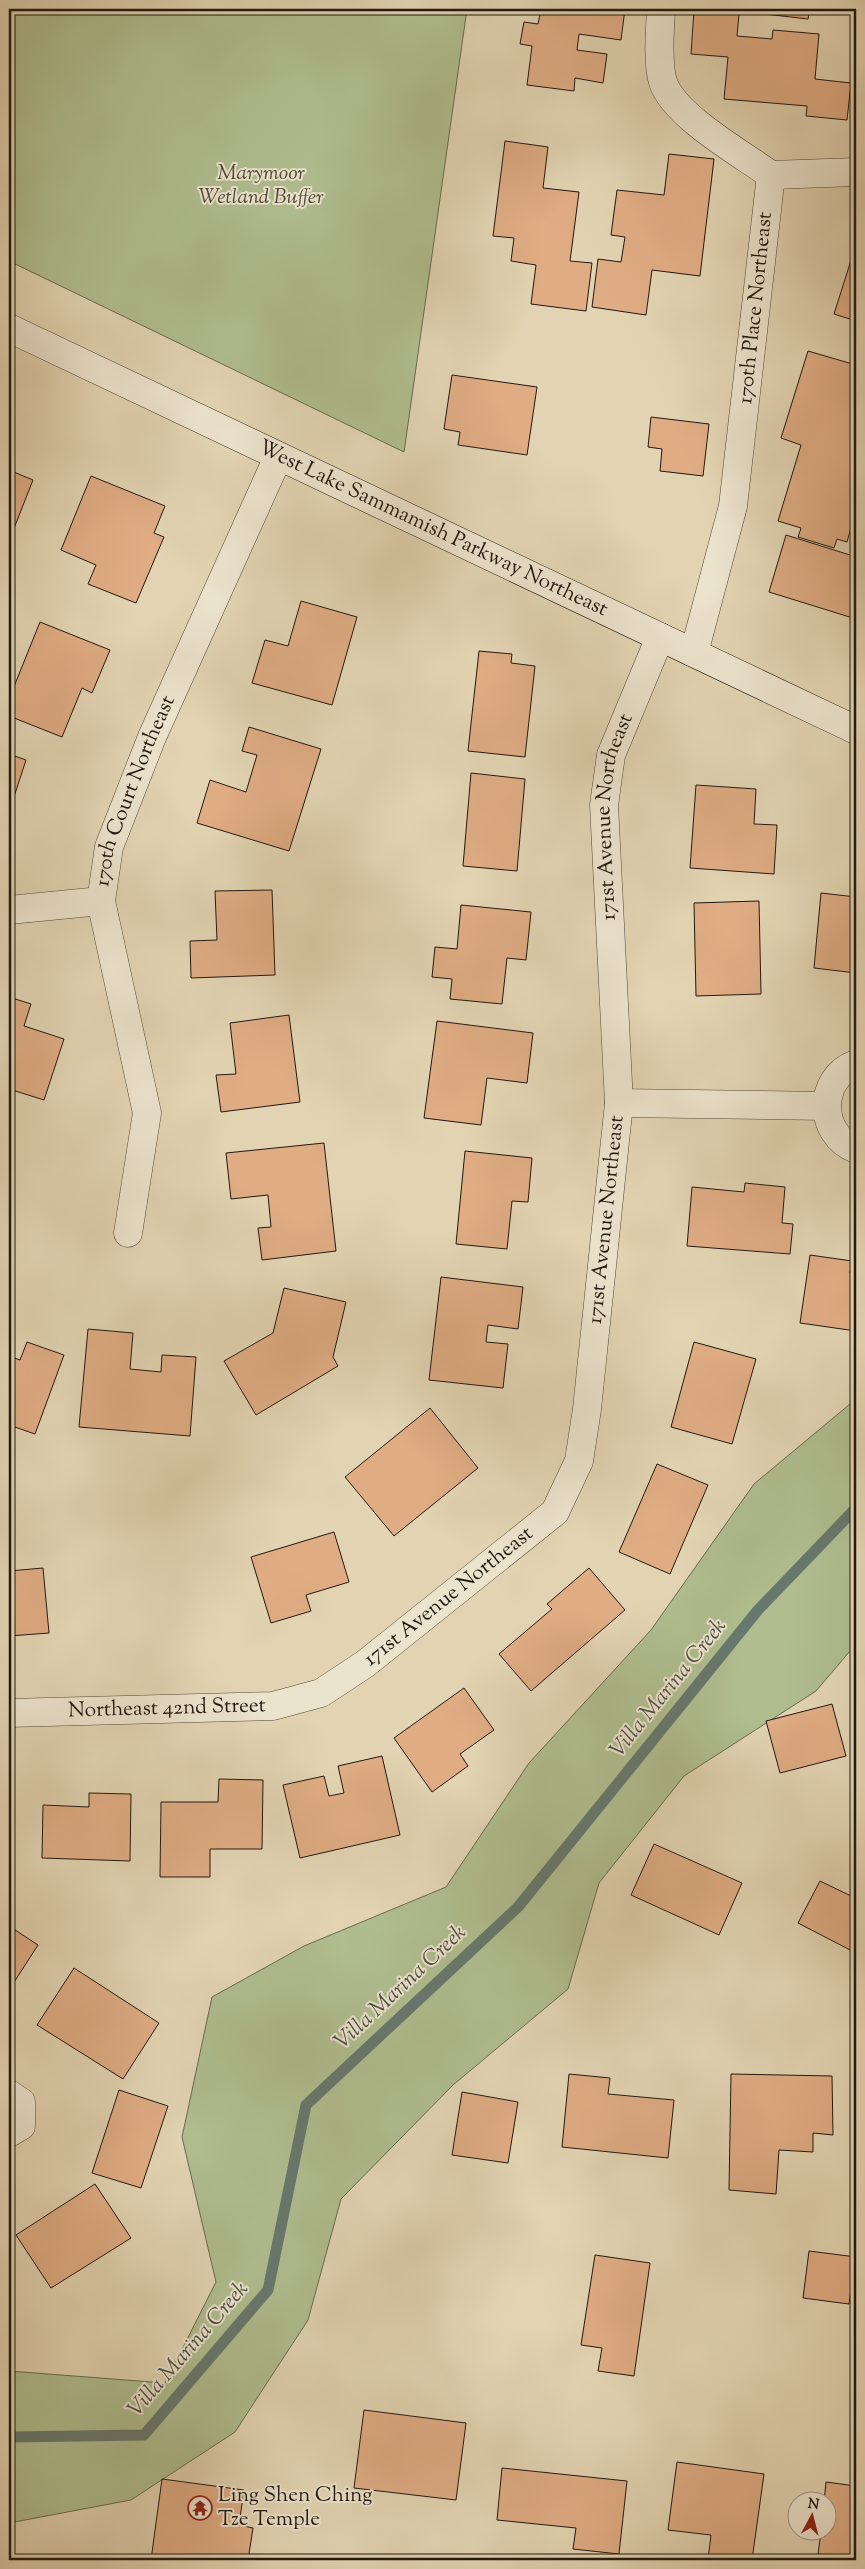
<svg xmlns="http://www.w3.org/2000/svg" width="865" height="2569" font-family="'Sorts Mill Goudy',serif">
<style>
.green{fill:#afbd8f;stroke:#686a4f}
.lines{fill:none;stroke-linecap:round;stroke-linejoin:round}
.stream{stroke:#67786e;stroke-width:11}
.building{fill:#dfac84;stroke:#21180f}
.minor-casing{stroke:#514738;stroke-width:29}
.secondary-casing{stroke:#21180f;stroke-width:29}
.minor{stroke:#ece3cd;stroke-width:28}
.secondary{stroke:#ece3cd;stroke-width:28}
.labels{text-anchor:middle;dominant-baseline:central;stroke-width:4;stroke-linejoin:round;paint-order:stroke}
.park-label{font-size:21px;font-style:italic;fill:#4c4a35;stroke:#ece3cd}
.street-label{font-size:21px;fill:#21180f;stroke:#ece3cd}
.poi-label{font-size:21px;fill:#21180f;stroke:#ece3cd;text-anchor:start}
.water-label{font-size:22px;font-style:italic;fill:#4a5046;stroke:#ece3cd}
</style>
<rect width="100%" height="100%" fill="#e2d4b2"/>
<filter id="stains"><feTurbulence type="fractalNoise" baseFrequency=".004" numOctaves="4"/><feColorMatrix values="0 0 0 0 .2 0 0 0 0 .09 0 0 0 0 .02 0 0 0 .5 -.17"/></filter>
<radialGradient id="worn" r=".72"><stop offset=".6" stop-color="#630" stop-opacity="0"/><stop offset="1" stop-color="#630" stop-opacity=".3"/></radialGradient>
<!-- green -->
<g class="green">
<polygon points="9,9 467,9 404,452 9,261"/>
<polygon points="856,1399 856,1644 816,1691 684,1776 599,1883 568,1989 453,2085 341,2199 308,2320 235,2432 131,2500 9,2523 9,2371 165,2383 216,2282 182,2137 212,1997 304,1946 446,1887 529,1763 651,1630 754,1484"/>
</g>
<g class="lines">
<!-- stream -->
<polyline class="stream" points="9,2437 144,2435 268,2290 306,2105 518,1907 758,1610 856,1508"/>
</g>
<!-- building -->
<g class="building">
<polygon points="541,9 625,9 621,40 579,34 577,50 607,54 603,83 575,78 574,91 527,85 532,46 520,44 524,22 538,24"/>
<polygon points="721,9 810,9 808,19"/>
<polygon points="694,10 739,14 737,36 772,39 773,30 819,34 815,79 851,83 847,120 806,116 807,106 724,99 728,57 691,54"/>
<polygon points="505,141 548,147 543,188 579,192 570,261 592,263 586,311 531,304 536,265 511,261 514,238 493,236"/>
<polygon points="669,154 714,159 700,276 652,270 646,315 592,307 598,259 621,262 625,237 611,235 617,190 664,195"/>
<polygon points="852,257 856,259 856,321 834,314"/>
<polygon points="808,351 856,365 856,435 852,447 856,448 856,510 847,542 837,539 834,548 798,537 801,528 778,521 801,445 781,438"/>
<polygon points="452,375 537,387 527,455 458,445 460,432 444,429"/>
<polygon points="651,417 709,424 703,476 660,471 662,449 648,447"/>
<polygon points="9,470 33,480 9,541"/>
<polygon points="91,476 165,506 154,533 164,537 136,603 88,584 96,565 61,550"/>
<polygon points="786,535 850,555 853,546 856,547 856,619 769,592"/>
<polygon points="301,601 357,617 332,705 252,683 265,640 288,646"/>
<polygon points="40,622 110,650 92,693 82,688 62,737 9,716 9,699"/>
<polygon points="479,651 512,654 511,663 535,666 525,757 468,751"/>
<polygon points="249,727 321,749 289,851 197,823 210,780 246,792 257,755 242,751"/>
<polygon points="9,754 26,760 9,812"/>
<polygon points="471,773 525,779 517,871 463,866"/>
<polygon points="696,785 756,789 754,824 777,825 774,874 690,868"/>
<polygon points="272,890 275,975 191,978 190,941 217,940 215,891"/>
<polygon points="821,893 856,897 856,973 814,968"/>
<polygon points="759,901 761,994 696,996 694,903"/>
<polygon points="461,905 531,912 526,960 507,958 502,1004 450,999 452,979 432,977 435,947 457,949"/>
<polygon points="9,997 31,1004 24,1026 64,1039 44,1100 9,1089"/>
<polygon points="289,1015 300,1102 221,1112 216,1075 236,1074 230,1023"/>
<polygon points="437,1021 533,1033 527,1083 487,1078 481,1125 424,1118"/>
<polygon points="324,1143 336,1251 262,1260 258,1228 271,1227 268,1195 231,1199 226,1153"/>
<polygon points="465,1151 532,1158 528,1202 512,1201 507,1249 456,1244"/>
<polygon points="745,1183 785,1187 782,1223 793,1224 790,1254 687,1246 692,1187 744,1192"/>
<polygon points="810,1255 852,1261 850,1273 856,1274 856,1331 800,1323"/>
<polygon points="441,1277 523,1287 518,1329 488,1325 486,1342 508,1344 503,1388 429,1380"/>
<polygon points="284,1288 346,1302 333,1357 338,1366 256,1415 224,1361 273,1333"/>
<polygon points="88,1329 133,1333 130,1369 161,1372 162,1355 196,1357 190,1436 79,1427"/>
<polygon points="27,1342 64,1355 35,1434 9,1425 9,1356 20,1360"/>
<polygon points="694,1342 756,1359 732,1444 671,1427"/>
<polygon points="430,1408 478,1468 394,1536 345,1477"/>
<polygon points="657,1464 708,1485 670,1574 619,1552"/>
<polygon points="334,1532 349,1582 306,1595 311,1611 271,1623 251,1557"/>
<polygon points="43,1568 49,1633 9,1636 9,1571"/>
<polygon points="589,1568 625,1610 531,1691 499,1654 552,1609 547,1604"/>
<polygon points="464,1688 494,1730 460,1754 468,1766 432,1792 394,1738"/>
<polygon points="832,1704 846,1756 780,1773 766,1721"/>
<polygon points="382,1756 400,1835 300,1858 283,1785 324,1776 329,1796 344,1793 338,1766"/>
<polygon points="219,1779 263,1780 262,1849 210,1849 210,1877 160,1877 161,1802 218,1802"/>
<polygon points="89,1793 131,1794 130,1861 42,1858 43,1805 89,1807"/>
<polygon points="654,1844 742,1883 719,1935 631,1895"/>
<polygon points="820,1881 851,1896 856,1887 856,1953 798,1923"/>
<polygon points="9,1926 38,1945 9,1990"/>
<polygon points="74,1968 159,2023 123,2079 37,2025"/>
<polygon points="569,2074 610,2078 608,2094 674,2100 668,2158 562,2147"/>
<polygon points="731,2074 832,2076 833,2135 813,2133 813,2152 779,2150 776,2194 729,2190"/>
<polygon points="119,2090 168,2106 141,2188 92,2173"/>
<polygon points="462,2092 518,2102 508,2163 452,2155"/>
<polygon points="95,2184 131,2238 51,2288 16,2235"/>
<polygon points="809,2251 856,2257 849,2304 803,2298"/>
<polygon points="595,2255 650,2263 634,2376 598,2371 602,2348 581,2345"/>
<polygon points="364,2410 466,2423 456,2500 354,2488"/>
<polygon points="677,2462 764,2474 752,2560 708,2560 711,2535 668,2530"/>
<polygon points="502,2468 627,2481 619,2554 573,2549 576,2528 497,2520"/>
<polygon points="162,2479 244,2490 239,2525 253,2528 248,2560 151,2560"/>
<polygon points="826,2482 856,2486 856,2559 818,2554 821,2532 828,2532 828,2502 824,2502"/>
</g>
<g class="lines">
<!-- minor casing -->
<g class="minor-casing">
<g id="minor">
<path d="M 661,9 C 660,29 657,63 663,82 C 674,116 742,154 771,175 L 733,506 L 694,653"/>
<polyline points="771,175 856,172"/>
<polyline points="9,910 101,901"/>
<path d="M 856,1064 C 817,1078 818,1135 856,1149"/>
<polyline points="619,1103 826,1106"/>
<path id="s1" d="M 128,1233 L 147,1113 L 101,901 L 109,847 L 152,737 L 278,457"/>
<path id="s2" d="M 9,1713 L 273,1706 L 321,1693 L 365,1664 L 555,1512 L 579,1461 L 587,1409 L 619,1103 L 604,805 L 611,755 L 660,637"/>
<polyline points="9,2094 21,2102 21,2126 9,2133"/>
</g>
</g>
<!-- secondary casing -->
<g class="secondary-casing">
<g id="secondary">
<path id="s3" d="M 9,328 L 856,730"/>
</g>
</g>
<!-- minor -->
<use href="#minor" class="minor"/>
<!-- secondary -->
<use href="#secondary" class="secondary"/>
</g>
<!-- icons -->
<defs>
<g id="temple-ring" transform="scale(1.25)"><circle r="9.5" fill="#ece3cd" stroke="#8f2418" stroke-width="1.5"/><path d="M0-6L5-2H3V0L6.5 2.5H4V6H1.5V3h-3V6H-4V2.5H-6.5L-3 0V-2H-5Z" fill="#8f2418"/></g>
</defs>
<g fill-rule="evenodd">
<use href="#temple-ring" x="200" y="2508"/>
</g>
<g class="labels">
<!-- park labels -->
<g class="park-label">
<text x="261" y="174">Marymoor<tspan x="261" dy="24">Wetland Buffer</tspan></text>
</g>
<!-- street labels -->
<g class="street-label">
<text transform="translate(756 308) rotate(-84)">170th Place Northeast</text>
<text stroke="none"><textPath href="#s3" startOffset="469">West Lake Sammamish Parkway Northeast</textPath></text>
<text stroke="none"><textPath href="#s1" startOffset="454">170th Court Northeast</textPath></text>
<text stroke="none"><textPath href="#s2" startOffset="1314">171st Avenue Northeast</textPath></text>
<text stroke="none"><textPath href="#s2" startOffset="909">171st Avenue Northeast</textPath></text>
<text stroke="none"><textPath href="#s2" startOffset="474">171st Avenue Northeast</textPath></text>
<text stroke="none"><textPath href="#s2" startOffset="158">Northeast 42nd Street</textPath></text>
</g>
<!-- poi labels -->
<g class="poi-label">
<text x="218" y="2496">Ling Shen Ching<tspan x="218" dy="24">Tze Temple</tspan></text>
</g>
<!-- water labels -->
<g class="water-label">
<text transform="translate(669 1689) rotate(-51)">Villa Marina Creek</text>
<text transform="translate(401 1988) rotate(-43)">Villa Marina Creek</text>
<text transform="translate(189 2350) rotate(-49)">Villa Marina Creek</text>
</g>
</g>
<!-- margin -->
<rect width="865" height="2569" fill="none" stroke="#e2d4b2" stroke-width="30"/>
<rect x="10" y="10" width="845" height="2549" fill="none" stroke="#21180f" stroke-width="2.5"/>
<rect x="15" y="15" width="835" height="2539" fill="none" stroke="#21180f"/>
<!-- north arrow -->
<g transform="translate(812 2516) rotate(7)"><circle r="24" fill="#ece3cd" stroke="#9b9281"/>
<path d="M0-4L9 19L0 12L-9 19Z" fill="#8f2418"/>
<text y="-8" font-size="14" font-weight="bold" text-anchor="middle" fill="#21180f">N</text>
</g>
<rect width="100%" height="100%" filter="url(#stains)"/>
<rect width="100%" height="100%" fill="url(#worn)"/>
</svg>
